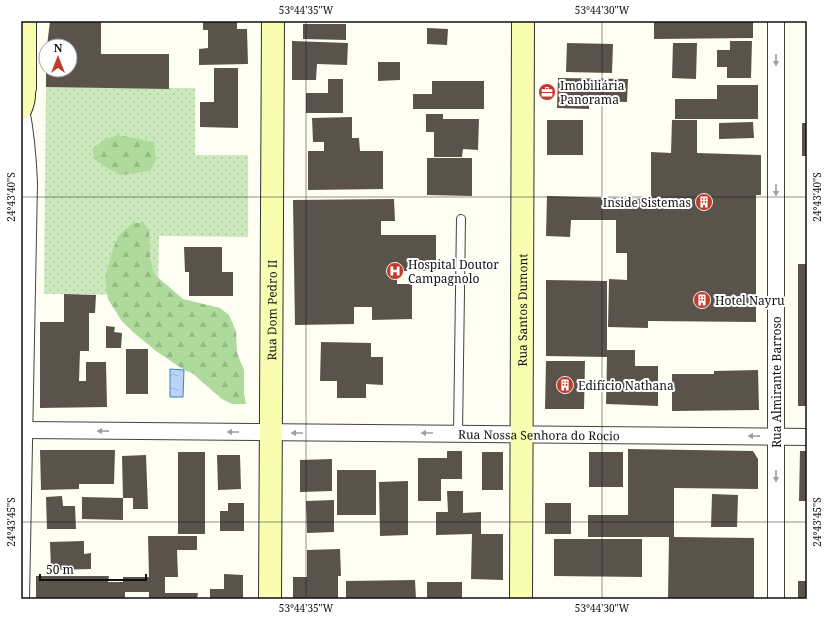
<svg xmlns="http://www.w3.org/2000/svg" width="828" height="620" font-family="'Noto Serif',serif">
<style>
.grass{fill:url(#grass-dots)}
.forest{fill:url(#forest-firs)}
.water{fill:url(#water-ripples);stroke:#417dcb}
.building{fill:#59534c}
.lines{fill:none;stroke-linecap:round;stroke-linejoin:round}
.lane-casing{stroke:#434343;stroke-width:10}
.street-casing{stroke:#434343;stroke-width:18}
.secondary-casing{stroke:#323232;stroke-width:24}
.lane{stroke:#fff;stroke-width:8}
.street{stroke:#fff;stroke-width:16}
.secondary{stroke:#f8fdb0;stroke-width:22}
.oneway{fill:#9f9f9f}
.ticks{fill:none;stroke:#101010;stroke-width:1;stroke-opacity:0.45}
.labels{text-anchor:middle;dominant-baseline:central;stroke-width:4;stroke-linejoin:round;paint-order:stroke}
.poi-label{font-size:12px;fill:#101010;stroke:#fff;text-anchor:start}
.street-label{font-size:12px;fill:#101010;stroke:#fff}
.neatline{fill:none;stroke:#101010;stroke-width:1.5}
.ticks-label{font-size:10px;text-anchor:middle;fill:#101010}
</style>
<defs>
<pattern id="grass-dots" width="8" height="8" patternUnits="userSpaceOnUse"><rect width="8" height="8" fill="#cce9bd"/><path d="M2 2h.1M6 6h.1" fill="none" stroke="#aec7a1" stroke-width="1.8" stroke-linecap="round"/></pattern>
<pattern id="forest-firs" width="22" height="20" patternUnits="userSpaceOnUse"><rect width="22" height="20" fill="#aeda9c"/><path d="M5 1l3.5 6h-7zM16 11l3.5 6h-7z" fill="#95ba85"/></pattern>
<pattern id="water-ripples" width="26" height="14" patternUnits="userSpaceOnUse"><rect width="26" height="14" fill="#b9d4f5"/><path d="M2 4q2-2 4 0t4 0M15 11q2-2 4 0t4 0" fill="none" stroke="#9eb5d1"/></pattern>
</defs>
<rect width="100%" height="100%" fill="#fffef3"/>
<!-- grass -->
<polygon class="grass" points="46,87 195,88 195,155 248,155 248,237 159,236 158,295 44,294"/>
<!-- forest -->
<g class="forest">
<polygon points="118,135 154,142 156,160 150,171 121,175 109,169 95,160 92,149 105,139"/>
<polygon points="133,223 144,223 149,230 150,258 154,274 183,299 220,308 229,315 236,331 237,353 244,370 244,394 246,404 232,404 222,399 192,373 184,370 156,351 133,332 121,320 108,299 105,278 113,249 119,235"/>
</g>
<!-- water -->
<polygon class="water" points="170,369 184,370 183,397 170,397"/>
<!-- building -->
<g class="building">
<polygon points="50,21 101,21 101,54 169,54 169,89 46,87 46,70 70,70 70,46 47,46"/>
<polygon points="203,21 237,21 237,29 247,29 248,64 199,65 199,49 208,48 208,30 203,30"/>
<polygon points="654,21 753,21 753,38 654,39"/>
<polygon points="303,24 346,24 346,40 303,39"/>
<polygon points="427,28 448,29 447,45 427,44"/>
<polygon points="292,41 348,43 347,65 317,64 316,80 292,80"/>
<polygon points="730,41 752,41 751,78 727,78 727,67 717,67 717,50 730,50"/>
<polygon points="567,43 613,44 612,73 566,72"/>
<polygon points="673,43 697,43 696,79 672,78"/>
<polygon points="378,62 400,62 400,80 378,81"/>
<polygon points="214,68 238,68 238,128 200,127 200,102 214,102"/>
<polygon points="558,78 628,79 627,102 589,101 589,109 557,108"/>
<polygon points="328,79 343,79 343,113 306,113 306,93 328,93"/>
<polygon points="432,81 484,81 484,109 413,109 413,94 432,94"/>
<polygon points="717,85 758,85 758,119 675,119 675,99 717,99"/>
<polygon points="426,114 443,114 443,119 479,119 478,150 463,149 462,157 434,157 434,132 426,132"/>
<polygon points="352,117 352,138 359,138 360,151 383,151 383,189 308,190 308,151 324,151 324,142 313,142 312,118"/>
<rect x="547" y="120" width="36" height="35"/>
<polygon points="672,120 697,120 697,153 761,155 761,195 756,195 756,322 648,321 648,328 608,327 609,279 627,280 627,253 616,253 616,220 571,220 570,237 546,236 547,196 651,199 651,152 671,153"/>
<polygon points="753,122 754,138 719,139 719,123"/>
<rect x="802" y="123" width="5" height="33"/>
<polygon points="427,158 472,158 472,196 427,195"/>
<polygon points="394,199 395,221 381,221 381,235 436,235 436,271 397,271 397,284 412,284 412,319 372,320 372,307 354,307 354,324 295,325 293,200"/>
<polygon points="184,247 222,247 222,272 233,272 233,296 189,296 189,272 185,272"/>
<rect x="798" y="264" width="9" height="142"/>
<polygon points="546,280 607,281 607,350 635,350 635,366 658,366 658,406 606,404 607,357 546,356"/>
<polygon points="64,294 96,295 95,313 89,313 89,351 80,351 79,381 86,381 86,362 106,362 107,407 40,408 40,322 64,322"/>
<polygon points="106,326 115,327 114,332 122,333 121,348 106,348"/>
<polygon points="321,342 371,343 371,357 383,357 383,385 366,384 366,398 337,398 337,381 320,381"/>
<rect x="126" y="349" width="22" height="45"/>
<polygon points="546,361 585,361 584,409 545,409"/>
<polygon points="758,370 759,410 672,411 672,374 714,374 714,371"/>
<polygon points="628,449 753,451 758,459 758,489 674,488 674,537 754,538 754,599 668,599 669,537 588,537 588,515 628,515"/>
<polygon points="40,450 115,450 114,484 79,484 79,489 41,490"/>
<polygon points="447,451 462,451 462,479 441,479 441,501 418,501 418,458 447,458"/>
<polygon points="800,451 807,451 807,501 799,501"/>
<rect x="178" y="452" width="27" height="82"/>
<rect x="482" y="452" width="21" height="38"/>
<rect x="589" y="452" width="34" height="35"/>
<polygon points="146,455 148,509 133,509 133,498 123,498 122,456"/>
<polygon points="217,455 240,455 241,489 218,490"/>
<polygon points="332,459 332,491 300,492 300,460"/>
<rect x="337" y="470" width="39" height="45"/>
<polygon points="408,481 408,535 380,536 379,482"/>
<polygon points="447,491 463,491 463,513 481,512 481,534 503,534 503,580 471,579 472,534 436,535 436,512 448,512"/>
<polygon points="712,494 738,495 737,527 711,527"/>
<polygon points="62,496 63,506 75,506 76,529 47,529 46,497"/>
<polygon points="82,497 123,498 123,520 82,519"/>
<polygon points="334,500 334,532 307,533 306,501"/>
<polygon points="228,503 244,503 244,531 220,531 220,511 228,511"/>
<rect x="545" y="503" width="26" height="31"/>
<polygon points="148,536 197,536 197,550 177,550 178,577 165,577 165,593 198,593 197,599 149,599 149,592 125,592 125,599 36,599 36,576 109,576 108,582 123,582 123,577 149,577"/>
<polygon points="554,539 642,539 642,577 554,576"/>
<polygon points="84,541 84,554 91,553 91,569 51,570 50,542"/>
<polygon points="340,549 341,576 338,576 338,599 293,599 293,577 307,577 307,550"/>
<polygon points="224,574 243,575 243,599 210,599 210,589 224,589"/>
<polygon points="415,580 416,599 346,599 346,581"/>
<rect x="798" y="581" width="9" height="18"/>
<rect x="427" y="582" width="35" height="17"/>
</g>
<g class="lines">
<!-- lane casing -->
<g class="lane-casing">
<polyline id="lane" points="458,434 461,219"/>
</g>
<!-- street casing -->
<g class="street-casing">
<g id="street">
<polyline points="776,21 776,599"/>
<path d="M 21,109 C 26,134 28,158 29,183 L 21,599"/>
<path id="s1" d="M 25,430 L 807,437"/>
</g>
</g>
<!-- secondary casing -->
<g class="secondary-casing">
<g id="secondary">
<path d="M 21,75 C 24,87 26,97 21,108"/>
<polyline points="25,88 25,21"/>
<path id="s2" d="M 270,599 L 273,21"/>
<path id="s3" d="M 521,599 L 523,21"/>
</g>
</g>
<!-- lane -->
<use href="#lane" class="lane"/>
<!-- street -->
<use href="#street" class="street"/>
<!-- secondary -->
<use href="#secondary" class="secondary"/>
</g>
<!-- one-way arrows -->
<defs><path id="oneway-solid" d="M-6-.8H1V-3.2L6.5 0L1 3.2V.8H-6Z"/></defs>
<g class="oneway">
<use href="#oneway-solid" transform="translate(776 60) rotate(90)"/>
<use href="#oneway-solid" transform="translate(776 190) rotate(90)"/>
<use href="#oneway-solid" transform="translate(103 431) rotate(-179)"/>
<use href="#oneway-solid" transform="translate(233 432) rotate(-180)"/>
<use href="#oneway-solid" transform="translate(297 433) rotate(-180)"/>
<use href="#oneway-solid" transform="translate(427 433) rotate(-180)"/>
<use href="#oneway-solid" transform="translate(754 436) rotate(-179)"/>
<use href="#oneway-solid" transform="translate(776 476) rotate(90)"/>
</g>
<!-- ticks -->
<path class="ticks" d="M 306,21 L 306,599M 602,21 L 602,599M 21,197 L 807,197M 21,522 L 807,522"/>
<!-- icons -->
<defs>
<g id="office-disc" transform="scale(0.9)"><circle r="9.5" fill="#be3c2a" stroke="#fff"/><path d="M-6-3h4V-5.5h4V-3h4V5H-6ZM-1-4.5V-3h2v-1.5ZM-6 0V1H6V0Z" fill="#fff"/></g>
<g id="building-disc" transform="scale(0.9)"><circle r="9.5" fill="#be3c2a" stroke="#fff"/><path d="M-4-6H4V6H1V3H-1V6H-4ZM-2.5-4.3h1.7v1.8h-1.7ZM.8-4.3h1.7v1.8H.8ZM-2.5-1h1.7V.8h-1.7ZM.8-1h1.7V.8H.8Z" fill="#fff"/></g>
<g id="hospital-disc" transform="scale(0.9)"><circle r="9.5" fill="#be3c2a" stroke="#fff"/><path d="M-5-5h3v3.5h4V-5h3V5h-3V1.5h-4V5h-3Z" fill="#fff"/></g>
</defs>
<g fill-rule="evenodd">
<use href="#office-disc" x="547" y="92"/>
<use href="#building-disc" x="704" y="202"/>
<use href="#hospital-disc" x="395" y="271"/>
<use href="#building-disc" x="702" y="300"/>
<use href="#building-disc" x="565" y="385"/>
</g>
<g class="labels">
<!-- poi labels -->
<g class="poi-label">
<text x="560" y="85">Imobiliária<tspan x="560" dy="14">Panorama</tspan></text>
<text x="691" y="202" text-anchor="end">Inside Sistemas</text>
<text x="408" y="264">Hospital Doutor<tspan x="408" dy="14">Campagnolo</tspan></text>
<text x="715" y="300">Hotel Nayru</text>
<text x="578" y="385">Edifício Nathana</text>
</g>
<!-- street labels -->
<g class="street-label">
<text stroke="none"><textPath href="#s2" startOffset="289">Rua Dom Pedro II</textPath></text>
<text stroke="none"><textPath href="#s3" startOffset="289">Rua Santos Dumont</textPath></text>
<text transform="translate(776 382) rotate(-90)">Rua Almirante Barroso</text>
<text stroke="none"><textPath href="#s1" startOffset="514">Rua Nossa Senhora do Rocio</textPath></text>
</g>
</g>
<!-- border -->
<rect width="828" height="620" fill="none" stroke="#ffffff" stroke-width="44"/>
<!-- north arrow -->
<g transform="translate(58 58)"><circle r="19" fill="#ffffff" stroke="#9f9f9f"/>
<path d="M0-3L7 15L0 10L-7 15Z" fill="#be3c2a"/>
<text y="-6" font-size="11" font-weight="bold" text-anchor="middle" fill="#101010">N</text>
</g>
<!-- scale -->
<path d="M40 574v6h106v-6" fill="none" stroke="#101010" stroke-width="2"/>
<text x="46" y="574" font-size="12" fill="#101010" stroke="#ffffff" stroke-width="3" paint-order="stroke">50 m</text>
<rect x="22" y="22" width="784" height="576" class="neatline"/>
<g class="ticks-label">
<text x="306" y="14">53°44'35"W</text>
<text x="602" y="14">53°44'30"W</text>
<text transform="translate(11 197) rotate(-90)" y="4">24°43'40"S</text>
<text transform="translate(817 197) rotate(-90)" y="4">24°43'40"S</text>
<text transform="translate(11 522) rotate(-90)" y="4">24°43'45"S</text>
<text transform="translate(817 522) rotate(-90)" y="4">24°43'45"S</text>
<text x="306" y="612">53°44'35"W</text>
<text x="602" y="612">53°44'30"W</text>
</g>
</svg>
